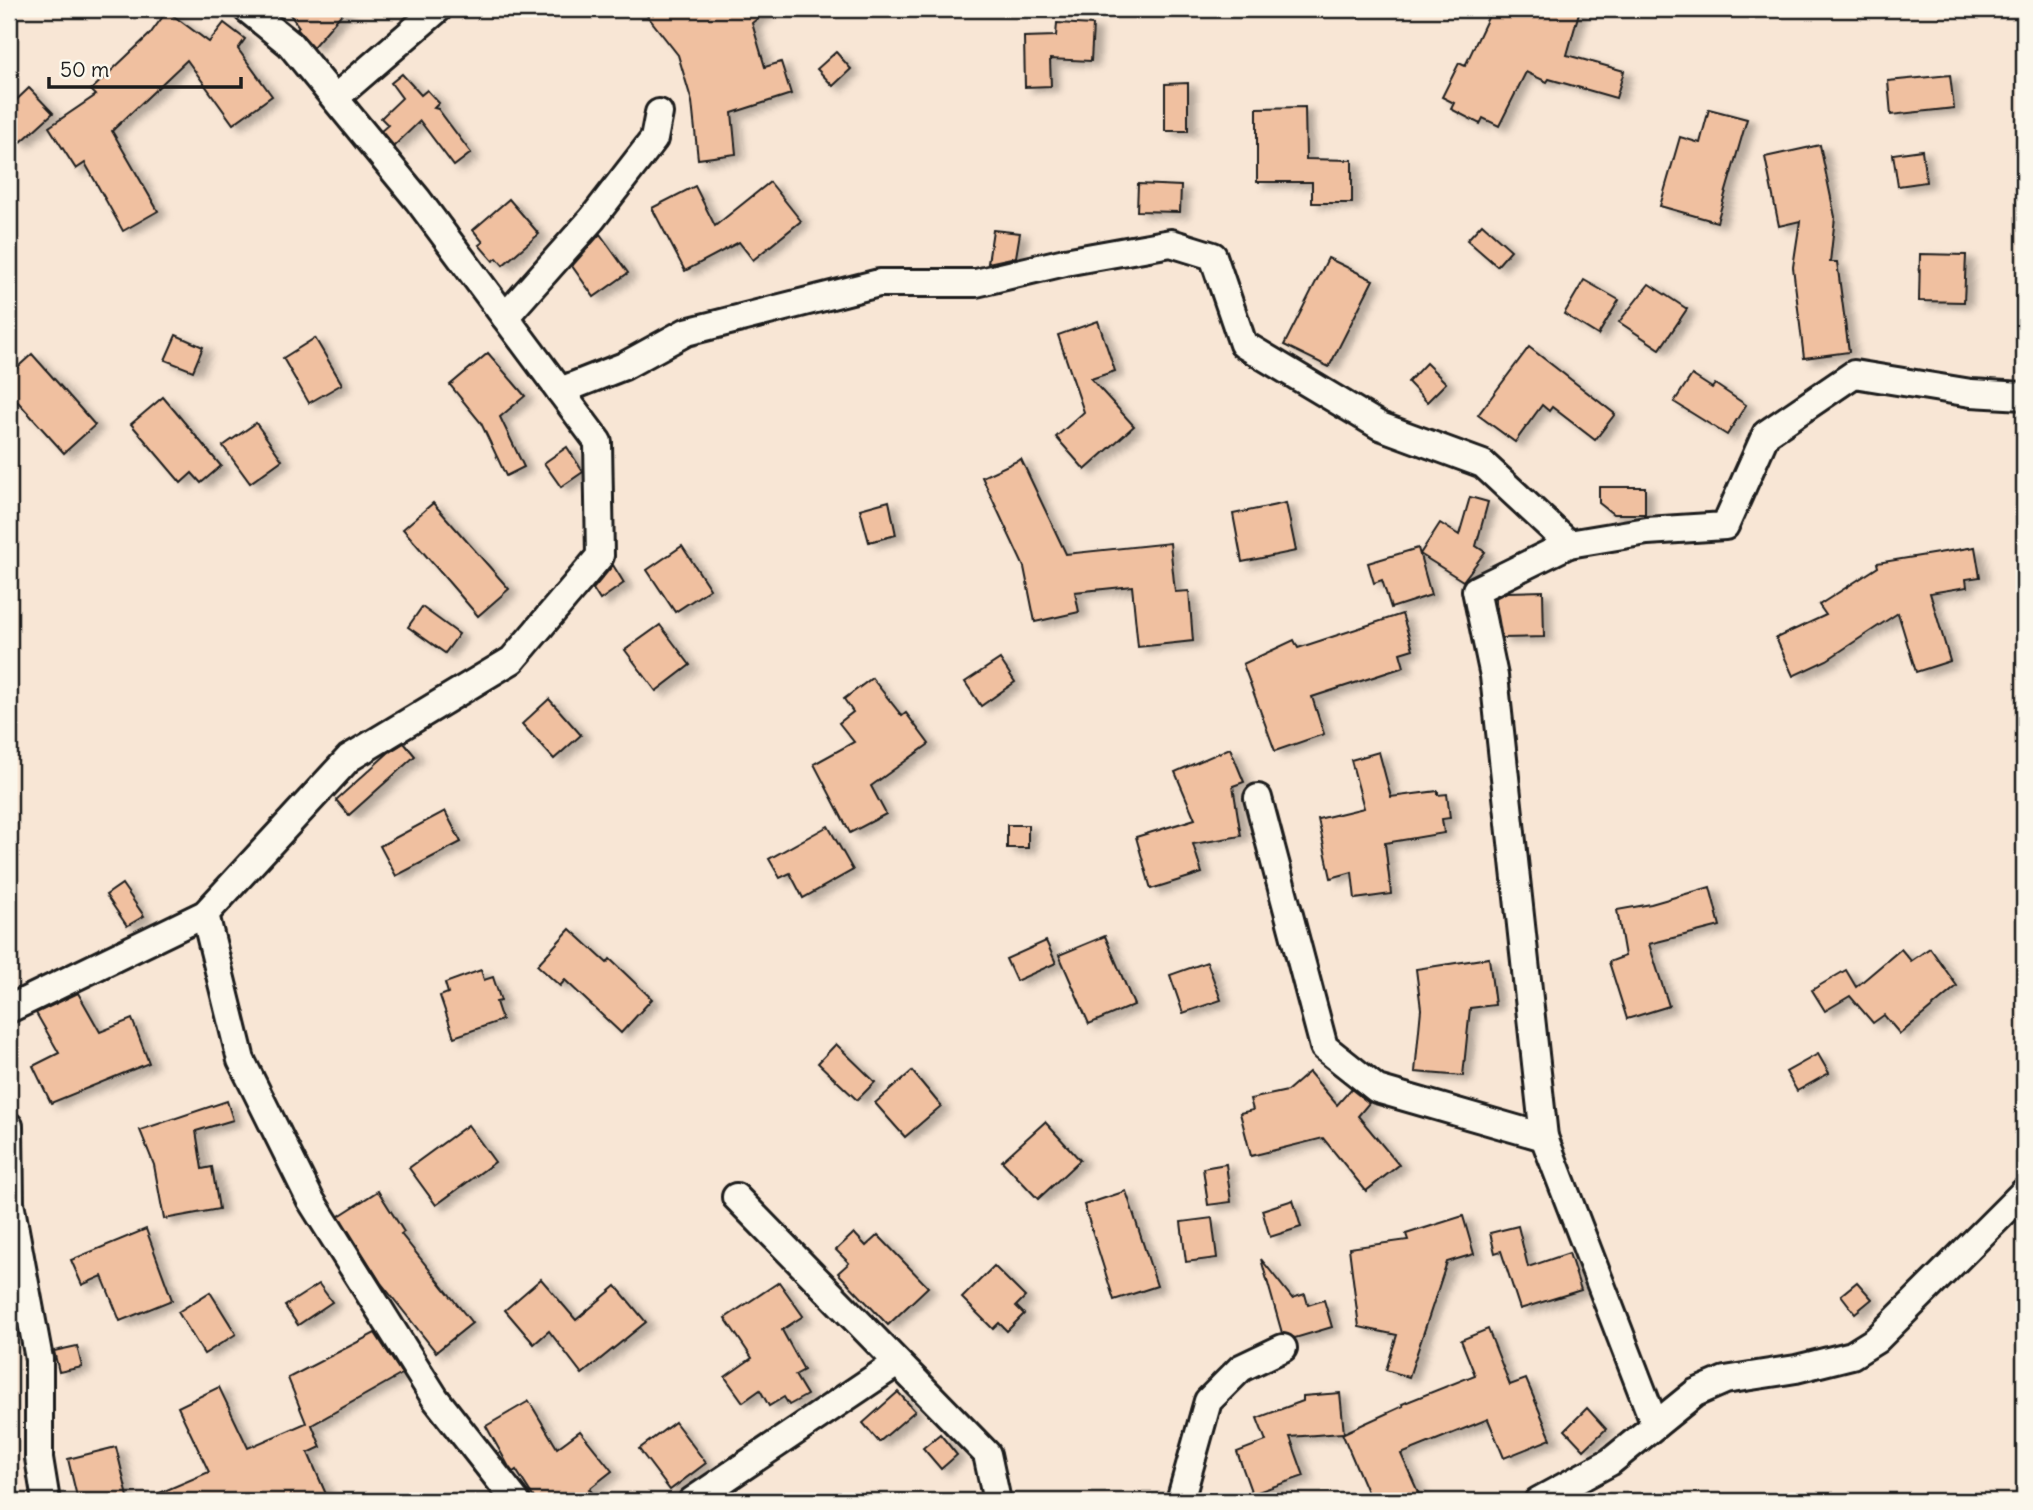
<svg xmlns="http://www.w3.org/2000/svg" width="2033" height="1510" font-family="Delius,sans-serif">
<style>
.building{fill:#f0c0a0;stroke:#1c1c1c;stroke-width:2;filter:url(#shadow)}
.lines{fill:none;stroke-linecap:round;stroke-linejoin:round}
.street-casing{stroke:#1c1c1c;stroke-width:32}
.street{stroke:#fbf7ec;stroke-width:26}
</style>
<defs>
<filter id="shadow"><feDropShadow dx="8" dy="4.5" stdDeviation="3.5" flood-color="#0004"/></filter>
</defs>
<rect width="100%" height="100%" fill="#f8e6d5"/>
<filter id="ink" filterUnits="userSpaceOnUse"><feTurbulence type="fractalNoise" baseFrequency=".0143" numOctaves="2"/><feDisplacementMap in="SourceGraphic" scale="14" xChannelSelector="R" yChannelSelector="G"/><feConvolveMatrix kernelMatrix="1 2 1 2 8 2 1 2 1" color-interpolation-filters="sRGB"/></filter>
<g filter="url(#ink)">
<!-- building -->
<g class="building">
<polygon points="286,9 346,9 313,47 297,29 299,27"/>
<polygon points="642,9 769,9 752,23 765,67 781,62 791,94 732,113 736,154 698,159 692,102 678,55"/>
<polygon points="1492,9 1580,9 1567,55 1624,71 1616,98 1549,79 1547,82 1526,72 1499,126 1483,118 1480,124 1451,109 1454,103 1442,97 1459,63 1465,66"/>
<polygon points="167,11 209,42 224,23 245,39 238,49 272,96 233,124 187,60 112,131 158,211 123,231 85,163 76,169 49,127 96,95 91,90 150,34"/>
<polygon points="1057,23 1093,25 1091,61 1050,59 1051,86 1025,87 1024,37 1056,36"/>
<polygon points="836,52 851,69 833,86 817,69"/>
<polygon points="402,74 421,95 427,90 439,103 434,108 438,109 471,153 454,166 420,121 394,146 381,131 388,125 381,118 402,98 391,83"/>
<polygon points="1950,75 1954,108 1891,115 1888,81"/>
<polygon points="1188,83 1188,131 1165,131 1165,84"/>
<polygon points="29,88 53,113 21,142 9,129 9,107"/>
<polygon points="1305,107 1306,159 1352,160 1352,203 1312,203 1312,182 1257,182 1257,108"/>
<polygon points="1709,109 1747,119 1717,222 1660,206 1680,137 1700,143"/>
<polygon points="1820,145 1835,217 1830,262 1837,262 1849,352 1804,358 1793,267 1800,221 1779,226 1765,157"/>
<polygon points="1922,150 1926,182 1898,186 1893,154"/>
<polygon points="770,182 801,221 753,260 739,242 685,271 652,208 695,186 715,226"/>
<polygon points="1138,184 1181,186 1180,212 1137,211"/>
<polygon points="509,199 539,234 503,265 497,258 493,261 479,245 483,242 473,230"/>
<polygon points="1482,224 1511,250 1497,266 1467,240"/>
<polygon points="993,230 1020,233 1016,257 988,263"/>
<polygon points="600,234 628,273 594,297 572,266"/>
<polygon points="1920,254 1966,255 1964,302 1919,301"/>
<polygon points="1328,258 1373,280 1329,367 1284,345"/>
<polygon points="1584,280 1619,300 1598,335 1564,314"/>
<polygon points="1649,284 1687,309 1660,349 1619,322"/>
<polygon points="1098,321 1115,371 1091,379 1134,426 1085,470 1056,437 1084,412 1058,335"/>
<polygon points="176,335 203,347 193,371 165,360"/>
<polygon points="315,338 342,384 309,403 283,358"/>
<polygon points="1529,347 1615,414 1595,440 1552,407 1549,411 1542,405 1515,442 1478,415"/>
<polygon points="488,353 525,396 500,417 524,467 506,476 481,423 450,385"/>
<polygon points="32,354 95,425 64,453 9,392 9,375"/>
<polygon points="1426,363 1446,383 1427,402 1408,382"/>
<polygon points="1692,375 1712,388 1715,384 1746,405 1727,435 1674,402"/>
<polygon points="163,397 221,466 201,483 192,473 181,483 131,424"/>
<polygon points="256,423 282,460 250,483 223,446"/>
<polygon points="567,447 583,472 561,487 544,463"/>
<polygon points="1021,459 1066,554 1170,543 1175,592 1189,591 1193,641 1138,647 1132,586 1075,592 1079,612 1035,622 1024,567 982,477"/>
<polygon points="1599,487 1645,487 1645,514 1613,514 1599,503"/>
<polygon points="1470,497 1488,502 1476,546 1485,552 1463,581 1420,554 1440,523 1459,535"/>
<polygon points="889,501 896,535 869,542 860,509"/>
<polygon points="433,503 509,589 478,616 403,529"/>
<polygon points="1286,503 1296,551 1242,562 1233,514"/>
<polygon points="682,546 710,589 675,612 647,570"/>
<polygon points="1975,547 1980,577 1966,579 1967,587 1930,593 1950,661 1916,672 1898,613 1827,660 1793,676 1776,638 1826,615 1819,605 1878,567 1877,563"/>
<polygon points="1418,548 1431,595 1391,608 1382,580 1374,583 1368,563"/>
<polygon points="613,565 624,583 600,600 593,589"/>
<polygon points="1543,591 1544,637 1502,638 1495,598 1507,592"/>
<polygon points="422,607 459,634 445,653 408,627"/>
<polygon points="1402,614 1413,649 1400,653 1404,667 1312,697 1324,734 1275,751 1243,664 1294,640 1298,648"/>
<polygon points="660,625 690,665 656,691 625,650"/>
<polygon points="1000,659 1015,682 981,706 965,682"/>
<polygon points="872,678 902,716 906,713 929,744 871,786 886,814 850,833 814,764 854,742 839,723 853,712 844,699"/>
<polygon points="549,699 581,735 554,759 522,724"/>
<polygon points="404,743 415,756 349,815 336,800 388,753"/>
<polygon points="1230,748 1244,782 1233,786 1241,836 1193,844 1202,873 1151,889 1136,837 1195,819 1175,772"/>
<polygon points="1379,752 1391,797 1438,791 1438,795 1447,794 1450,818 1442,819 1444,833 1385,843 1391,894 1355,899 1352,872 1331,878 1318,819 1364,808 1351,760"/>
<polygon points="445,811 461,842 396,876 380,846"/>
<rect x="1007" y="825" width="21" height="23"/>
<polygon points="828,826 853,870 803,898 790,873 780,878 769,859"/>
<polygon points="122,884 144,916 127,926 106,895"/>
<polygon points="1710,887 1720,926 1649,944 1669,1006 1627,1019 1609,962 1625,956 1617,910 1651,904"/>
<polygon points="570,929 607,963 610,959 652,999 621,1033 565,980 560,986 537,965"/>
<polygon points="1105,936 1134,1005 1089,1024 1059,955"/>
<polygon points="1046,941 1056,963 1016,981 1006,959"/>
<polygon points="1930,948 1957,986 1900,1034 1884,1015 1873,1023 1850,996 1825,1011 1812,990 1846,970 1856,987 1901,949 1911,961"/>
<polygon points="1489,958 1495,1005 1470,1008 1463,1076 1415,1072 1421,1009 1416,969"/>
<polygon points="1207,962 1221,1000 1183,1013 1170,975"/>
<polygon points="481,970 484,980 493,977 501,1001 496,1002 502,1020 454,1037 440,996 448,993 445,983"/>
<polygon points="78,993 100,1032 132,1019 149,1063 51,1103 33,1066 59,1053 36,1013"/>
<polygon points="836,1044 875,1082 857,1100 818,1063"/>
<polygon points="1818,1054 1829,1073 1797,1091 1786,1072"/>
<polygon points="912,1071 941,1106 905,1137 875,1103"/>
<polygon points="1309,1072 1337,1105 1351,1089 1369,1103 1358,1116 1399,1165 1366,1191 1323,1138 1251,1156 1240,1113 1253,1110 1250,1099 1287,1091"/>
<polygon points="227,1101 233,1120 196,1131 202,1169 212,1167 219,1209 164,1219 154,1165 140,1130"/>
<polygon points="1045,1122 1080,1160 1038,1199 1002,1161"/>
<polygon points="468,1125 495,1162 436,1205 409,1168"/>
<polygon points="1226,1164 1231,1202 1208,1205 1203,1168"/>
<polygon points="378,1191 404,1232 401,1234 472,1323 436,1352 381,1283 339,1216"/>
<polygon points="1126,1191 1157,1286 1114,1300 1084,1205"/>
<polygon points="1293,1200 1301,1227 1270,1237 1262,1210"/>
<polygon points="1463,1216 1474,1254 1447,1262 1409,1377 1386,1370 1397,1335 1359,1327 1349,1248 1408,1240 1406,1234"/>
<polygon points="1212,1218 1217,1258 1186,1262 1181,1222"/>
<polygon points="1518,1226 1528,1267 1569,1253 1581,1290 1520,1309 1501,1251 1495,1253 1490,1233"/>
<polygon points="146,1229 172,1300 120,1321 102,1276 82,1285 71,1260"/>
<polygon points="854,1233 866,1246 878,1235 928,1287 888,1325 838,1273 849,1263 836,1250"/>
<polygon points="1261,1259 1292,1298 1305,1294 1308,1305 1324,1300 1332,1327 1295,1338 1282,1333"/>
<polygon points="994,1266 1025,1297 1016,1306 1024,1314 1007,1331 999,1323 993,1329 962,1298"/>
<polygon points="541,1279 576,1320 616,1286 646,1322 582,1374 549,1331 534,1344 505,1310"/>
<polygon points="779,1282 803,1316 782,1330 804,1370 795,1375 807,1395 789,1405 784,1397 769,1406 760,1390 743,1402 725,1377 752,1358 725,1318"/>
<polygon points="1857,1282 1872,1299 1855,1313 1841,1295"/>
<polygon points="319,1284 332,1302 298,1325 285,1306"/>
<polygon points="210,1292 236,1334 204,1354 178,1312"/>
<polygon points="1488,1329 1510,1385 1526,1379 1551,1439 1504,1458 1488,1419 1401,1454 1422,1501 1371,1501 1342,1433 1290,1437 1304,1476 1252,1494 1237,1452 1266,1441 1257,1418 1303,1401 1303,1396 1340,1393 1344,1433 1403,1406 1402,1404 1475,1375 1461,1340"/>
<polygon points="375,1333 402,1374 312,1425 321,1447 308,1453 329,1501 141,1501 209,1472 178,1407 219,1387 248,1448 306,1423 288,1378"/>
<polygon points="77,1346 82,1367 59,1372 54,1351"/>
<polygon points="898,1392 915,1411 879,1442 863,1423"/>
<polygon points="529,1401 557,1448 580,1431 612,1471 589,1489 600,1501 536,1501 516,1470 513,1472 509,1467 486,1426"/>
<polygon points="1587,1408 1606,1429 1584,1450 1565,1430"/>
<polygon points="675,1422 706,1463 670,1490 639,1449"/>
<polygon points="940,1434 957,1455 941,1469 923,1448"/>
<polygon points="116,1447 129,1501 78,1501 68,1459"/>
</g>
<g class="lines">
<!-- street casing -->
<g class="street-casing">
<g id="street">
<polyline points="335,98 438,9"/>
<polyline points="505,317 592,219 654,139 659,113"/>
<polyline points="560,391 624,366 686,332 879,283 976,283 1065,262 1171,243 1213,256 1243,344 1380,426 1483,464 1569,544"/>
<polyline points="1258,798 1324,1047 1377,1089 1544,1137"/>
<polyline points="205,914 241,1060 310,1199 435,1398 516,1501"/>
<polyline points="9,1009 205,914 349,758 512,660 600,556 598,442 418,200 290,44 247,9"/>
<polyline points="9,1126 10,1203 39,1359 39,1458 46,1501"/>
<polyline points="736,1197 987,1454 997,1501"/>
<polyline points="1655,1425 1544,1137 1494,676 1476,590 1569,544 1647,531 1725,526 1766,434 1854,374 1971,393 2024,396"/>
<polyline points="692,1501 897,1363"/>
<polyline points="1180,1501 1208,1401 1241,1368 1283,1348"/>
<polyline points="1538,1501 1610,1462 1695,1393 1725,1380 1796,1369 1852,1355 1876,1340 2024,1192"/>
</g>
</g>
<!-- street -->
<use href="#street" class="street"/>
</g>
</g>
<!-- margin -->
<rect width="2033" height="1510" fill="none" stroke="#fbf7ec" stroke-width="35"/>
<rect x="18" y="18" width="1998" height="1475" fill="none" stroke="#1c1c1c" stroke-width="2.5" filter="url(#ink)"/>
<!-- scale -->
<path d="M49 77v10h192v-10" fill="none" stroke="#1c1c1c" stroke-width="3.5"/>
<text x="60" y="77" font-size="21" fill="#1c1c1c" stroke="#fbf7ec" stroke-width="5" paint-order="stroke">50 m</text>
</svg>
